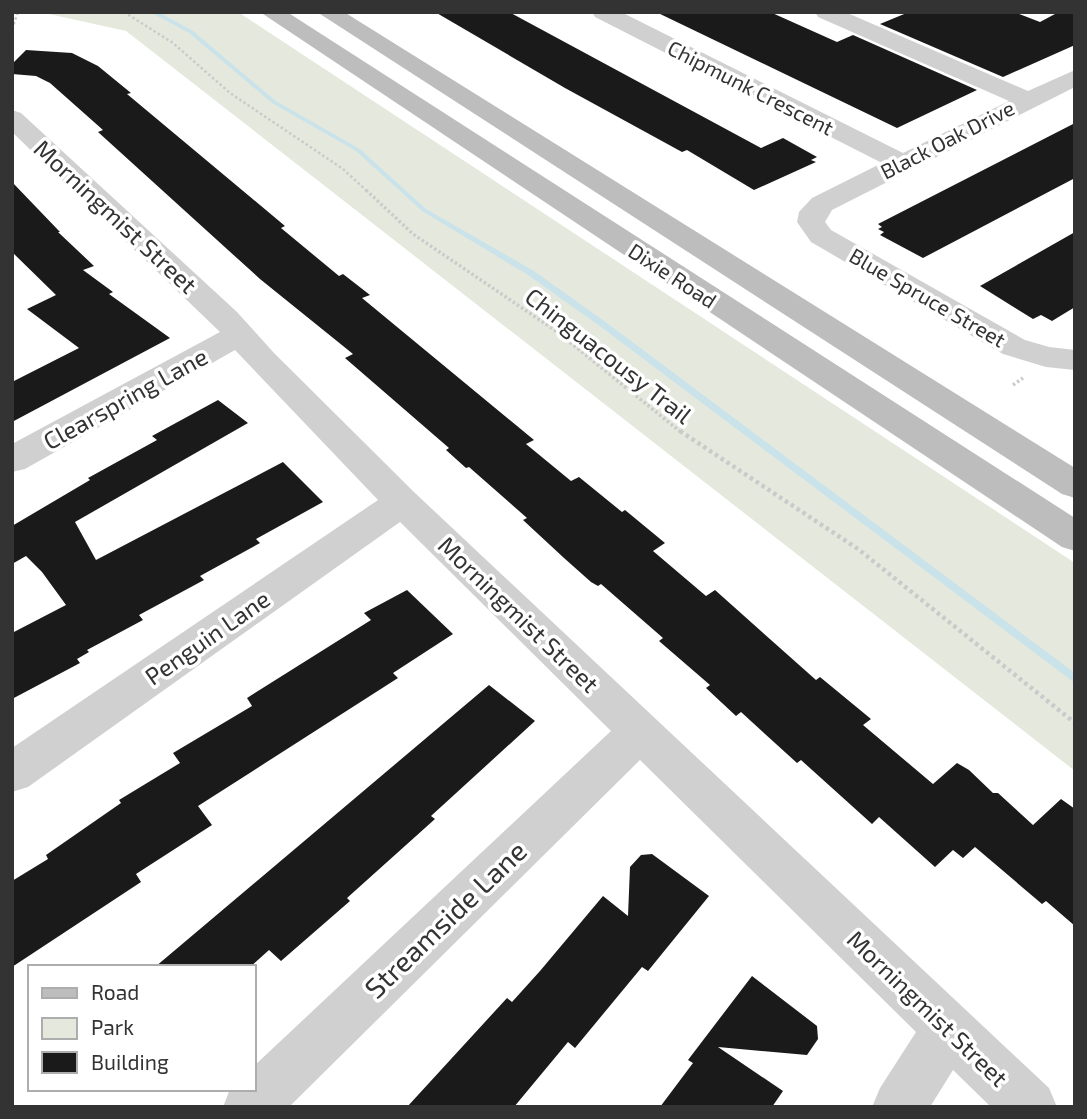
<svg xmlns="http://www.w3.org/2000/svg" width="1087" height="1119" font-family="'Exo 2',sans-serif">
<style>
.green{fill:#e5e9dd}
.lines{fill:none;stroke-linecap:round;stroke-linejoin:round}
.stream{fill:#cae2e9;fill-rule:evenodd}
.building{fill:#1a1a1a}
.path-far2{stroke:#cacaca;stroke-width:2.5;stroke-dasharray:2.5 2.5;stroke-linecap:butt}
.path-far1{stroke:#cacaca;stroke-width:3.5;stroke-dasharray:2.5 2.5;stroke-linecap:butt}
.path{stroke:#cacaca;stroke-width:4.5;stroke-dasharray:3.5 3.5;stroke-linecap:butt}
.minor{fill:#d0d0d0;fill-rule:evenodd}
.secondary{fill:#bdbdbd;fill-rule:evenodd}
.labels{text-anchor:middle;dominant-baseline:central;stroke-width:7;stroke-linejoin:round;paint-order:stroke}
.far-street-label{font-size:21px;fill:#333;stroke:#fff}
.street-label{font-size:24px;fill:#333;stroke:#fff}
.near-street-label{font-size:28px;fill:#333;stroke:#fff}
</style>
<rect width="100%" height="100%" fill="#fff"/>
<!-- green -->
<polygon class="green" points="40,12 238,12 1075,563 1075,771 126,31"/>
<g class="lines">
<!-- stream -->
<polygon class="stream" points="150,12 158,12 193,31 276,101 360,149 426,209 534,271 607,323 1075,673 1075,683 601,327 528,275 422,211 356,151 272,103 189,33"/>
</g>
<!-- building -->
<g class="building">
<polygon points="435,12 509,12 761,148 783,138 817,157 811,160 816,162 754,190 687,150 682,152 565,88"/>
<polygon points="656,12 770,12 837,42 853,35 977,90 897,128"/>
<polygon points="909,12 1014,12 1040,22 1055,14 1075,12 1075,45 1003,77 880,24"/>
<polygon points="26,50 72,53 98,66 131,93 127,94 285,226 281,228 339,276 343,274 370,295 362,298 534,440 526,444 571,481 579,477 622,512 625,510 665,543 653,551 706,596 715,590 816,680 820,677 871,719 863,725 933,784 957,763 969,770 993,793 998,793 1033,825 1061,799 1075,809 1075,926 1046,901 1042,904 975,847 963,858 953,850 935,867 879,817 872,824 801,760 797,763 741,712 736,716 706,688 710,685 659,641 663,638 601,584 598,586 591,582 564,558 523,520 527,518 469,467 466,468 446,450 449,448 345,358 353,354 260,279 98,132 103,130 50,83 36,76 12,74 12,64"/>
<polygon points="1075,123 1075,178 923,258 880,235 884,232 878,229 882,227 878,224"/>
<polygon points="12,182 60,232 58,232 94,266 83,270 113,292 109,294 170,338 12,422 12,382 79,348 27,309 56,295 12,252"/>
<polygon points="1075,232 1075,307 1052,321 1041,315 1033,319 980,286"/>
<polygon points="218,400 248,423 75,522 96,560 283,462 323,502 256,539 260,543 200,576 204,580 139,615 143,620 87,650 89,652 77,659 80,663 12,699 12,633 66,605 42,572 26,556 12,564 12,526 90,480 88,478 157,440 152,436"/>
<polygon points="407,590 453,634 393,673 398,678 198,806 212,825 136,874 141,882 12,967 12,881 48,859 46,855 121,803 119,800 180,763 173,753 252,706 247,698 371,620 364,613"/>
<polygon points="489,685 535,721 431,816 435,819 347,898 350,901 281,961 269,950 250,967 155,967"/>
<polygon points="652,854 709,896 648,971 642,967 575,1048 568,1042 514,1107 407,1107 507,998 512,1002 540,971 603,896 628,916 630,867 641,855"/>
<polygon points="752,976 817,1026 818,1039 807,1055 718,1047 783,1091 772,1107 660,1107 693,1063 688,1060"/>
</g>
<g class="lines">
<!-- path-far2 -->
<g class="path-far2">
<polyline points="124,12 173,43 230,93 343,169 368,192"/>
<polyline points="12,29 18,12"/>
</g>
<!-- path-far1 -->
<g class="path-far1">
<polyline points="366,190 413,234 556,331 682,433"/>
<polyline points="1013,385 1023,378"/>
</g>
<!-- path -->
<polyline class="path" points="680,431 858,549 1075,723"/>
<!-- minor -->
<g class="minor">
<polygon points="592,12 621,12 903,153 1009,101 818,17 815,12 845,12 1028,91 1075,70 1075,87 832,210 825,222 831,230 1025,340 1049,347 1075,350 1075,370 1046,367 1003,354 811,242 797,222 799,212 812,198 882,163 595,17"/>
<polygon points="12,110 21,113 237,312 274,353 415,493 1049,1088 1057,1107 991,1107 953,1070 930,1107 872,1107 880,1088 916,1032 640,760 289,1107 223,1107 230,1089 254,1089 254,1066 611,731 400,522 28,787 12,792 12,748 378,500 235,350 25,469 12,472 12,444 220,332 12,132"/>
</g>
<!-- secondary -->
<g class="secondary">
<polygon points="260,12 287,12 1075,518 1075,551 1062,547"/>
<polygon points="317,12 344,12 1075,468 1075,498 1062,494"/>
</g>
</g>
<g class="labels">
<!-- far-street labels -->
<g class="far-street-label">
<text transform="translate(751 87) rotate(27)">Chipmunk Crescent</text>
<text transform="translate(947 139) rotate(-27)">Black Oak Drive</text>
<text transform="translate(673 275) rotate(33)">Dixie Road</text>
<text transform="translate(928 297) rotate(30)">Blue Spruce Street</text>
</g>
<!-- street labels -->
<g class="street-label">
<text transform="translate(116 216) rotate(43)">Morningmist Street</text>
<text transform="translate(609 355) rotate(38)">Chinguacousy Trail</text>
<text transform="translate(125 398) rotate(-29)">Clearspring Lane</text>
<text transform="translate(519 614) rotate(44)">Morningmist Street</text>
<text transform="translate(207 637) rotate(-35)">Penguin Lane</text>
<text transform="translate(928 1008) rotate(44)">Morningmist Street</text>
</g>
<!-- near-street labels -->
<g class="near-street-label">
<text transform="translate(445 919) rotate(-44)">Streamside Lane</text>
</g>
</g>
<!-- border -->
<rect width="1087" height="1119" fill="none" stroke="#333333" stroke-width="28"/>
<!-- legend -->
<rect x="28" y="965" width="228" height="126" fill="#ffffff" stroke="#adadad" stroke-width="2"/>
<rect x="42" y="988" width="35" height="10" fill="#bdbdbd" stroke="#adadad" stroke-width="2"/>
<text x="91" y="1000" font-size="21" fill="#333333">Road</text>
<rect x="42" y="1018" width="35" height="21" fill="#e5e9dd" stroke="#adadad" stroke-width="2"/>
<text x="91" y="1035" font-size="21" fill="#333333">Park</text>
<rect x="42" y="1052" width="35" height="21" fill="#1a1a1a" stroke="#adadad" stroke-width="2"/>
<text x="91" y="1070" font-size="21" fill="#333333">Building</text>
</svg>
